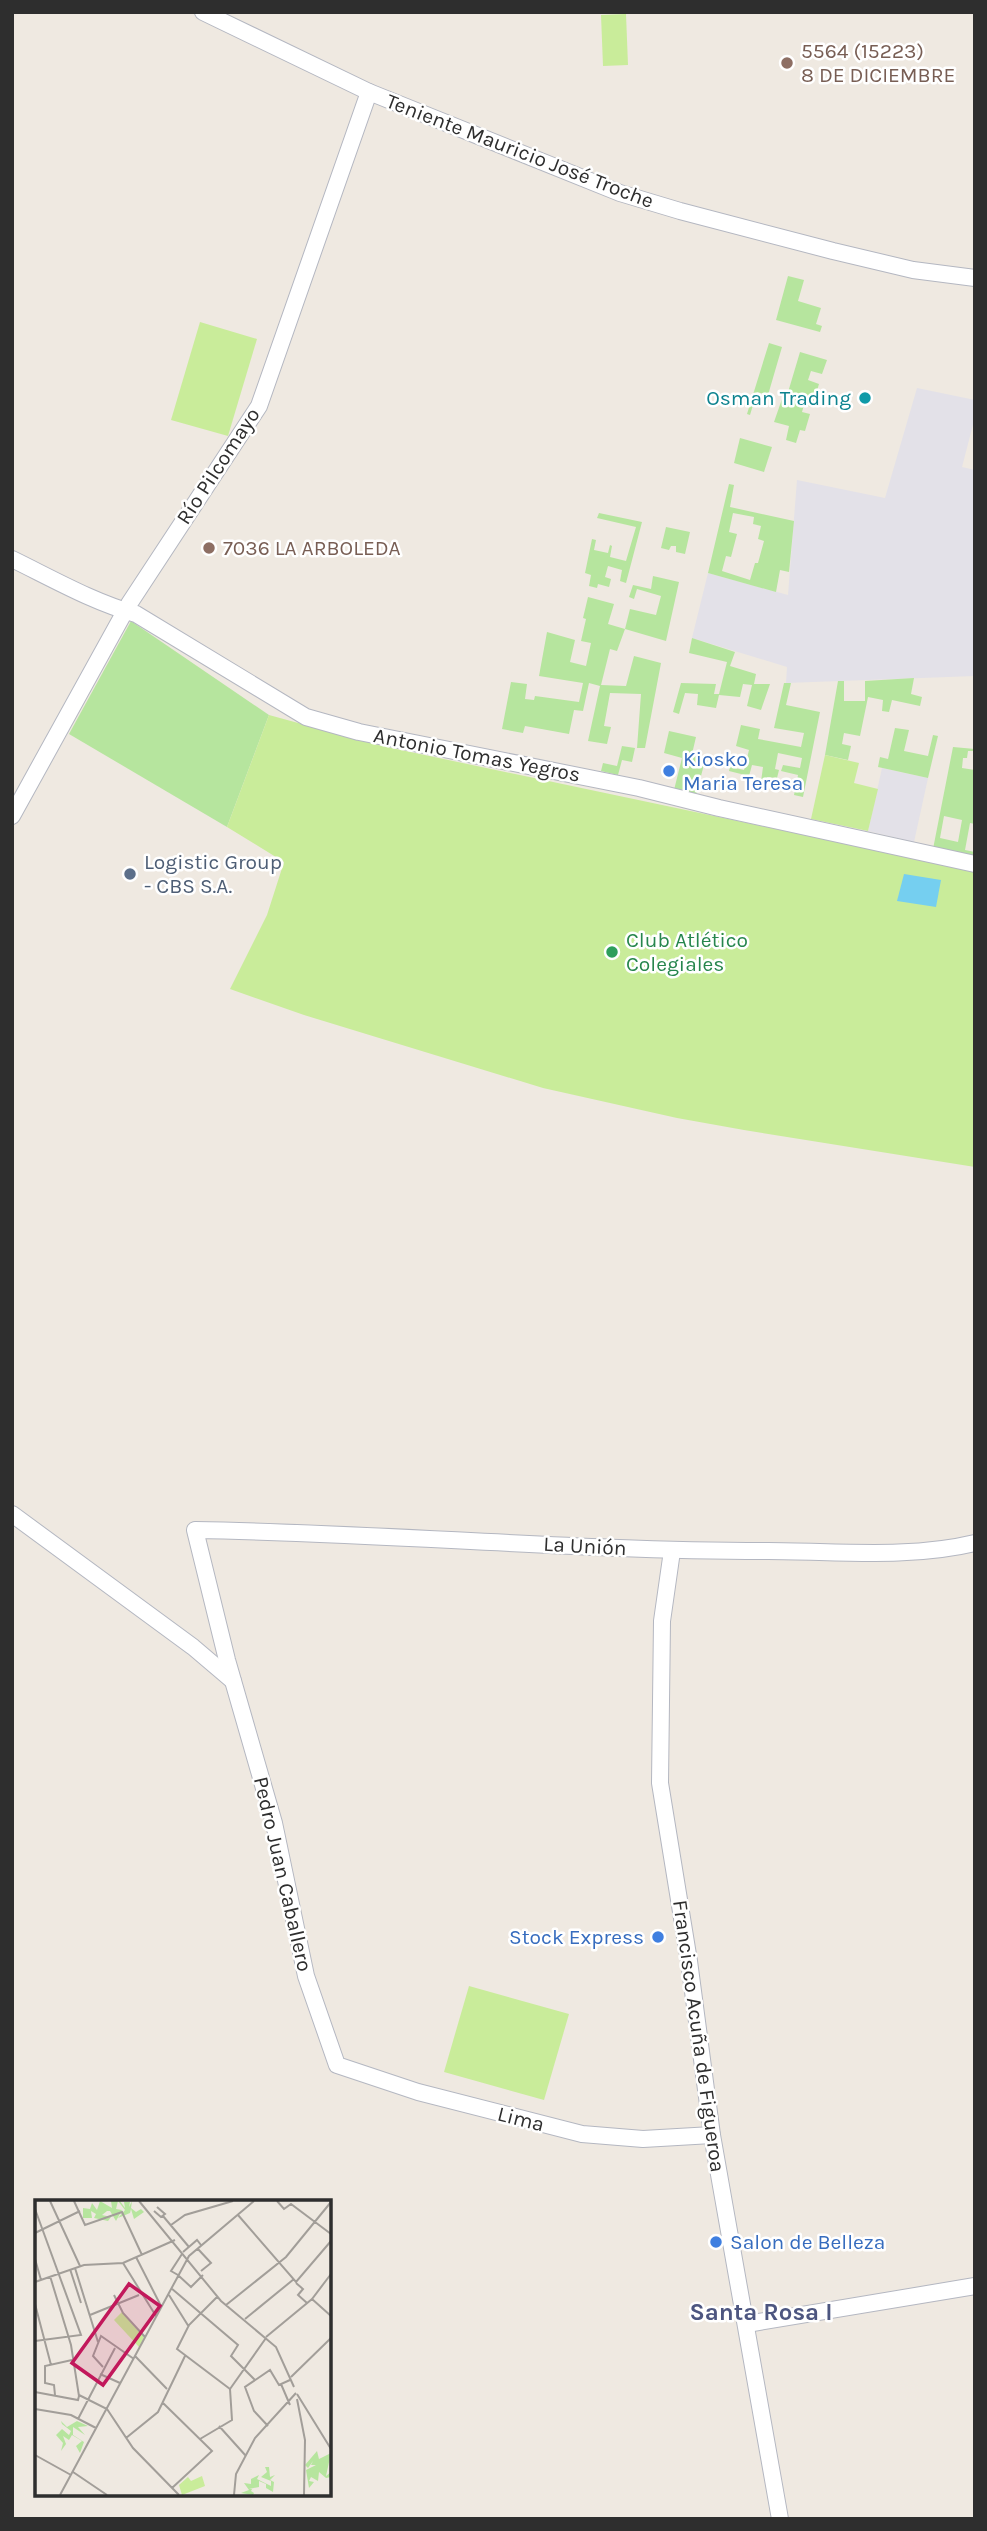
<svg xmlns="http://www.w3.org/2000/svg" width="987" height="2531" font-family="Karla,sans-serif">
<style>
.industrial{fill:#e3e1e8}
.green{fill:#b6e59e;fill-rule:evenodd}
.pitch{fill:#c9ec9a}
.water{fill:#75cff0}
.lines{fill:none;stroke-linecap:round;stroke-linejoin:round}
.tertiary-casing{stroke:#b4b7c1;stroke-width:18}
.tertiary{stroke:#fff;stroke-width:16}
.education-dot{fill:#8d6e63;stroke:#fff;stroke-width:2.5}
.culture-dot{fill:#0f9aa8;stroke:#fff;stroke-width:2.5}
.shop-dot{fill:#3f7fe0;stroke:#fff;stroke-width:2.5}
.service-dot{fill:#5c6f8a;stroke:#fff;stroke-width:2.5}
.leisure-dot{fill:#2e9e5b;stroke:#fff;stroke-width:2.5}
.labels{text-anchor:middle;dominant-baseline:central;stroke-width:5;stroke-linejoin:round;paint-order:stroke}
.education-label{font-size:21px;fill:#785e54;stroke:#fff;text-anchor:start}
.street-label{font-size:21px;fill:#2e2e2e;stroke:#fff}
.culture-label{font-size:21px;fill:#0d838f;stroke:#fff;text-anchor:end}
.shop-label{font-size:21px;fill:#366cbe;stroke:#fff;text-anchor:start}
.service-label{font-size:21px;fill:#4e5e75;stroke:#fff;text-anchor:start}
.leisure-label{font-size:21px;fill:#27864d;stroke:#fff;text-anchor:start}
.quarter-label{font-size:24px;font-weight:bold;fill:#4d5680;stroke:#fff}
.inset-road{fill:none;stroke:#a29e99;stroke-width:2}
.view{fill:#c2185b;fill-opacity:0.15;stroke:#c2185b;stroke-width:3.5}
.inset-edge{fill:none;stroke:#2e2e2e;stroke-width:3.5}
</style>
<rect width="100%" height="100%" fill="#efe9e1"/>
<!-- industrial -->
<g class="industrial">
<polygon points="917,388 975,400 975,417 962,467 975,470 975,676 786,683 787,667 692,638 708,573 788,595 797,480 885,498"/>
<polygon points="882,768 928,778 914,842 868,831"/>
</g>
<!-- green -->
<g class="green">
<polygon points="788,276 804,280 798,301 821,308 816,324 822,326 820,332 776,320"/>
<polygon points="769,343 782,347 768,395 757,392 750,415 747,414"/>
<polygon points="800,352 827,360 822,374 811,371 808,380 819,384 812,407 804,405 802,412 810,414 805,431 800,430 796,443 786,440 789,426 774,422 782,399 786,399"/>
<polygon points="740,438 772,447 764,472 734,463"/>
<path d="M 729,484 L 734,485 L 730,507 L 794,521 L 789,572 L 780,570 L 776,592 L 708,573 ZM 733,513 L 754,517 L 753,524 L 761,526 L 758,539 L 764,541 L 758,563 L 755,563 L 750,580 L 722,571 L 726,556 L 731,557 L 737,534 L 729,532 Z"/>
<polygon points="599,513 642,522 626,583 620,581 622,570 608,566 605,577 611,579 609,587 598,584 597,588 589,586 591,575 585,573 592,539 596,540 594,550 608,553 610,545 612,546 610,557 626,561 636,527 597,518"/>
<polygon points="666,527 690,532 685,554 676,552 676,546 671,546 669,550 661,548"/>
<polygon points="653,576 679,582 666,641 625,629 617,651 610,649 601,685 626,686 634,656 661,663 645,748 637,748 641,694 610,693 604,726 611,727 607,744 588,741 600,686 589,683 583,711 574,710 569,734 525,726 523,733 502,729 511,682 527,684 525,699 534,700 535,696 579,702 583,683 539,676 547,632 575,640 570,662 586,666 591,643 581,641 586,619 583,618 588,597 614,604 608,624 625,629 630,609 656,615 661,596 637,589 634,599 629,597 633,585 651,589"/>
<polygon points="131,621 269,715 227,827 69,734"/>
<polygon points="692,638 735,652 730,666 756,674 754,684 770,684 761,710 747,706 752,685 743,684 740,697 719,695 716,708 697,705 698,694 685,693 679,714 673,712 681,683 716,684 714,694 719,694 727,662 689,653"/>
<polygon points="914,678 911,694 922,697 920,706 892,700 889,712 882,711 883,700 868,697 860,736 844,733 842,744 851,746 848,760 825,755 838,681 844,681 844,701 865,701 865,681"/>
<polygon points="784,683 791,683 786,705 820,712 803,797 794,795 798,775 781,771 783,765 800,768 802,758 778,753 775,769 779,770 777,778 767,777 764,790 760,789 763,767 752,765 749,776 729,771 730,767 744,770 749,750 736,746 741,725 760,729 758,739 801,747 804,733 774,728"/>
<polygon points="895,728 909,730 904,751 928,756 933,735 938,736 928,778 878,767 880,757 888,759"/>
<polygon points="669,731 696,737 692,754 706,757 696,795 674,790 682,758 664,753"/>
<polygon points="622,746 635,748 632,762 622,760 618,775 601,771 603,763 617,766"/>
<path d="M 953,747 L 975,749 L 975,751 L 968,751 L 967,758 L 963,758 L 962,768 L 975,770 L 975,824 L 970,823 L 965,850 L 975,852 L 975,857 L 933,849 ZM 944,816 L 962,820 L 958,842 L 940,838 Z"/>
</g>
<!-- pitch -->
<g class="pitch">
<polygon points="626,14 628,65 603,66 601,15"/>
<polygon points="200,322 257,339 228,436 171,420"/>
<polygon points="269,715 382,746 975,871 975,1167 744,1130 677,1118 543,1088 304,1015 230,989 267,915 284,862 227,827"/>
<polygon points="825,755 859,763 854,783 878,789 868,831 811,819"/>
<polygon points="469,1986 569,2014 544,2100 444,2072"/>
</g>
<!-- water -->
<polygon class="water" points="904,874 941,880 936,907 897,901"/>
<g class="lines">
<!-- tertiary casing -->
<g class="tertiary-casing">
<g id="tertiary">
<polyline points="203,12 369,92 620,193 680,211 833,251 913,270 975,278"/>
<path d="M 12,559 C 53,579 93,602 136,614 L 306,717 L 359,732 L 639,788 L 719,808 L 975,864"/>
<polyline points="12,816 129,604 259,406 369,92"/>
<polyline points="12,1514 193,1647 233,1681"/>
<polyline points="672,1551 662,1621 660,1783 689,1961 712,2135 780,2519"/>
<path d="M 712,2135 L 643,2139 L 582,2134 L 418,2092 L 337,2065 L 306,1976 L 274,1823 L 227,1660 L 195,1530 C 387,1533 577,1551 768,1551 C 836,1551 909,1559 975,1543"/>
<polyline points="747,2324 975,2286"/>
</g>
</g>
<!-- tertiary -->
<use href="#tertiary" class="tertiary"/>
</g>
<!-- markers -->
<g class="education-dot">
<circle cx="787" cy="63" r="7"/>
<circle cx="209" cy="548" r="7"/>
</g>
<circle class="culture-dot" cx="865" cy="398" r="7"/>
<g class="shop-dot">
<circle cx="669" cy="771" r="7"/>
<circle cx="658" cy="1937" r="7"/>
<circle cx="716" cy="2242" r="7"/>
</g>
<circle class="service-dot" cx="130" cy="874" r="7"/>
<circle class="leisure-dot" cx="612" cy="952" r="7"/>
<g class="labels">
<!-- education labels -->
<g class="education-label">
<text x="801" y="51">5564 (15223)<tspan x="801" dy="24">8 DE DICIEMBRE</tspan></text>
<text x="223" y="548">7036 LA ARBOLEDA</text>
</g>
<!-- street labels -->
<g class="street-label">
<text transform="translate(520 151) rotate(21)">Teniente Mauricio José Troche</text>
<text transform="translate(218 466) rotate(-57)">Río Pilcomayo</text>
<text transform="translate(477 755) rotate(11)">Antonio Tomas Yegros</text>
<text transform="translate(585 1546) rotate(3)">La Unión</text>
<text transform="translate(283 1874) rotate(77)">Pedro Juan Caballero</text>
<text transform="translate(699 2036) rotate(82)">Francisco Acuña de Figueroa</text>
<text transform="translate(521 2119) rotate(14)">Lima</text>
</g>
<!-- culture labels -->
<g class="culture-label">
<text x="851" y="398">Osman Trading</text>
</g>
<!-- shop labels -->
<g class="shop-label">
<text x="683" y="759">Kiosko<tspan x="683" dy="24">Maria Teresa</tspan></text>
<text x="644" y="1937" text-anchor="end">Stock Express</text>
<text x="730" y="2242">Salon de Belleza</text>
</g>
<!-- service labels -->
<g class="service-label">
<text x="144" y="862">Logistic Group<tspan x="144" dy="24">- CBS S.A.</tspan></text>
</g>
<!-- leisure labels -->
<g class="leisure-label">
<text x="626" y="940">Club Atlético<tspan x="626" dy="24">Colegiales</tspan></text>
</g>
<!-- quarter labels -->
<g class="quarter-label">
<text x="761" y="2312">Santa Rosa I</text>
</g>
</g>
<!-- overview -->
<g transform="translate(35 2200)">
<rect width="296" height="296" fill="#efe9e1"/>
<path d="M 65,1 L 77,8 L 76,1 L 85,1 L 90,8 L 89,2 L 95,2 L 94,7 L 97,1 L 96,8 L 101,12 L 106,9 L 109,12 L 99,19 L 96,9 L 95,13 L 83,18 L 90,10 L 83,1 L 81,9 L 87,10 L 81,21 L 75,11 L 72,11 L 67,15 L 76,17 L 73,21 L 59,18 L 61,14 L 56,11 L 57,18 L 48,18 L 48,8 L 55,9 L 57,3 L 62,10 ZM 26,221 L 32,227 L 42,221 L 53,226 L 43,227 L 50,235 L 38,227 L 38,235 L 49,242 L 45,253 L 41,246 L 47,241 L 37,235 L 34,240 L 28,236 L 31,244 L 26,251 L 28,243 L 21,235 L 27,229 L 34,235 L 36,231 L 27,224 ZM 282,251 L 284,259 L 296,253 L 291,276 L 296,272 L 296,277 L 291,278 L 284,272 L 283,281 L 276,277 L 274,281 L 279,282 L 274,288 L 271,270 L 281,265 L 276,265 L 278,261 L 273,268 L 270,265 ZM 230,267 L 234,267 L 235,277 L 240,275 L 235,280 L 239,282 L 238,292 L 231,288 L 231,284 L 224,281 L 224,287 L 214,289 L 217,289 L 216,291 L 219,293 L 218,295 L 206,293 L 214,290 L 209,283 L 216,284 L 216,279 L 224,275 L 222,279 L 236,286 L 236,281 L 226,277 L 232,272 Z" fill="#b6e59e"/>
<path d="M 87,112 L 109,137 L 104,147 L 79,120 ZM 167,276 L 170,286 L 147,295 L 144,285 L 153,277 L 156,281 Z" fill="#c9ec9a"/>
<path class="inset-road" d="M 15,1 L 45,66M 39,1 L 50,25 L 87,12 L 107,55M 104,1 L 186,101 L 241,147 L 259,187M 242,1 L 249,9 L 256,4 L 296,34M 0,9 L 46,135 L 0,141M 119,11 L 126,17 L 130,14 L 122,7M 203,15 L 261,82 L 296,41M 128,16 L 154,47M 136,25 L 150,15 L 198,1M 0,33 L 45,11M 163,49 L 176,63 L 166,71M 148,52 L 162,40 L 166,45M 101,57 L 126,106M 0,59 L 6,80M 88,63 L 121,116M 40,68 L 63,142M 35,69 L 46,103M 143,75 L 136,71 L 147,54M 144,76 L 156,87 L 168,75M 0,82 L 49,65 L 88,63 L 140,40M 261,83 L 268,89 L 263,95 L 272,103M 136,88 L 203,145 L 196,156 L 220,180M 135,91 L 154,56 L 219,1M 79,95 L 88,113 L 110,137M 134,95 L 154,127M 182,97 L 154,125 L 142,149 L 195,189M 277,99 L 296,116M 0,104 L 16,165M 191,105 L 251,57 L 296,2M 55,115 L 104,95M 210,119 L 259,79M 231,137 L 277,99 L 296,74M 100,156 L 132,189M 68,167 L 58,156 L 66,136 L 99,159M 65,174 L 85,183M 256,177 L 296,138M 246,184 L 255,205M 195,189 L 231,138M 0,192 L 43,200 L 44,196 L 36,145 L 15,76M 262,194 L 296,249M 20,195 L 19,185 L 10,183 L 10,166 L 37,160M 44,195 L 72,209 L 98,248 L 144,295M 262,199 L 270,240 L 269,295M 127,202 L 177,251 L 137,288M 0,209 L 36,215 L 61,228M 43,219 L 80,148M 184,226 L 211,256M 233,226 L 219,211 L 210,187 L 235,170 L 244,185 L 255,180M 91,238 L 123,212 L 150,156M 165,239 L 197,220 L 195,189M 0,255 L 36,275M 38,272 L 72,295M 25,295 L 135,91M 199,295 L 201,274 L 220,238 L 261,193"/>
<path class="view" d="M 94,84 L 125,106 L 68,185 L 37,163 Z"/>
<rect width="296" height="296" class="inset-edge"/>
</g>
<!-- border -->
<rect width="987" height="2531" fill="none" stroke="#2e2e2e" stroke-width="28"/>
</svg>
